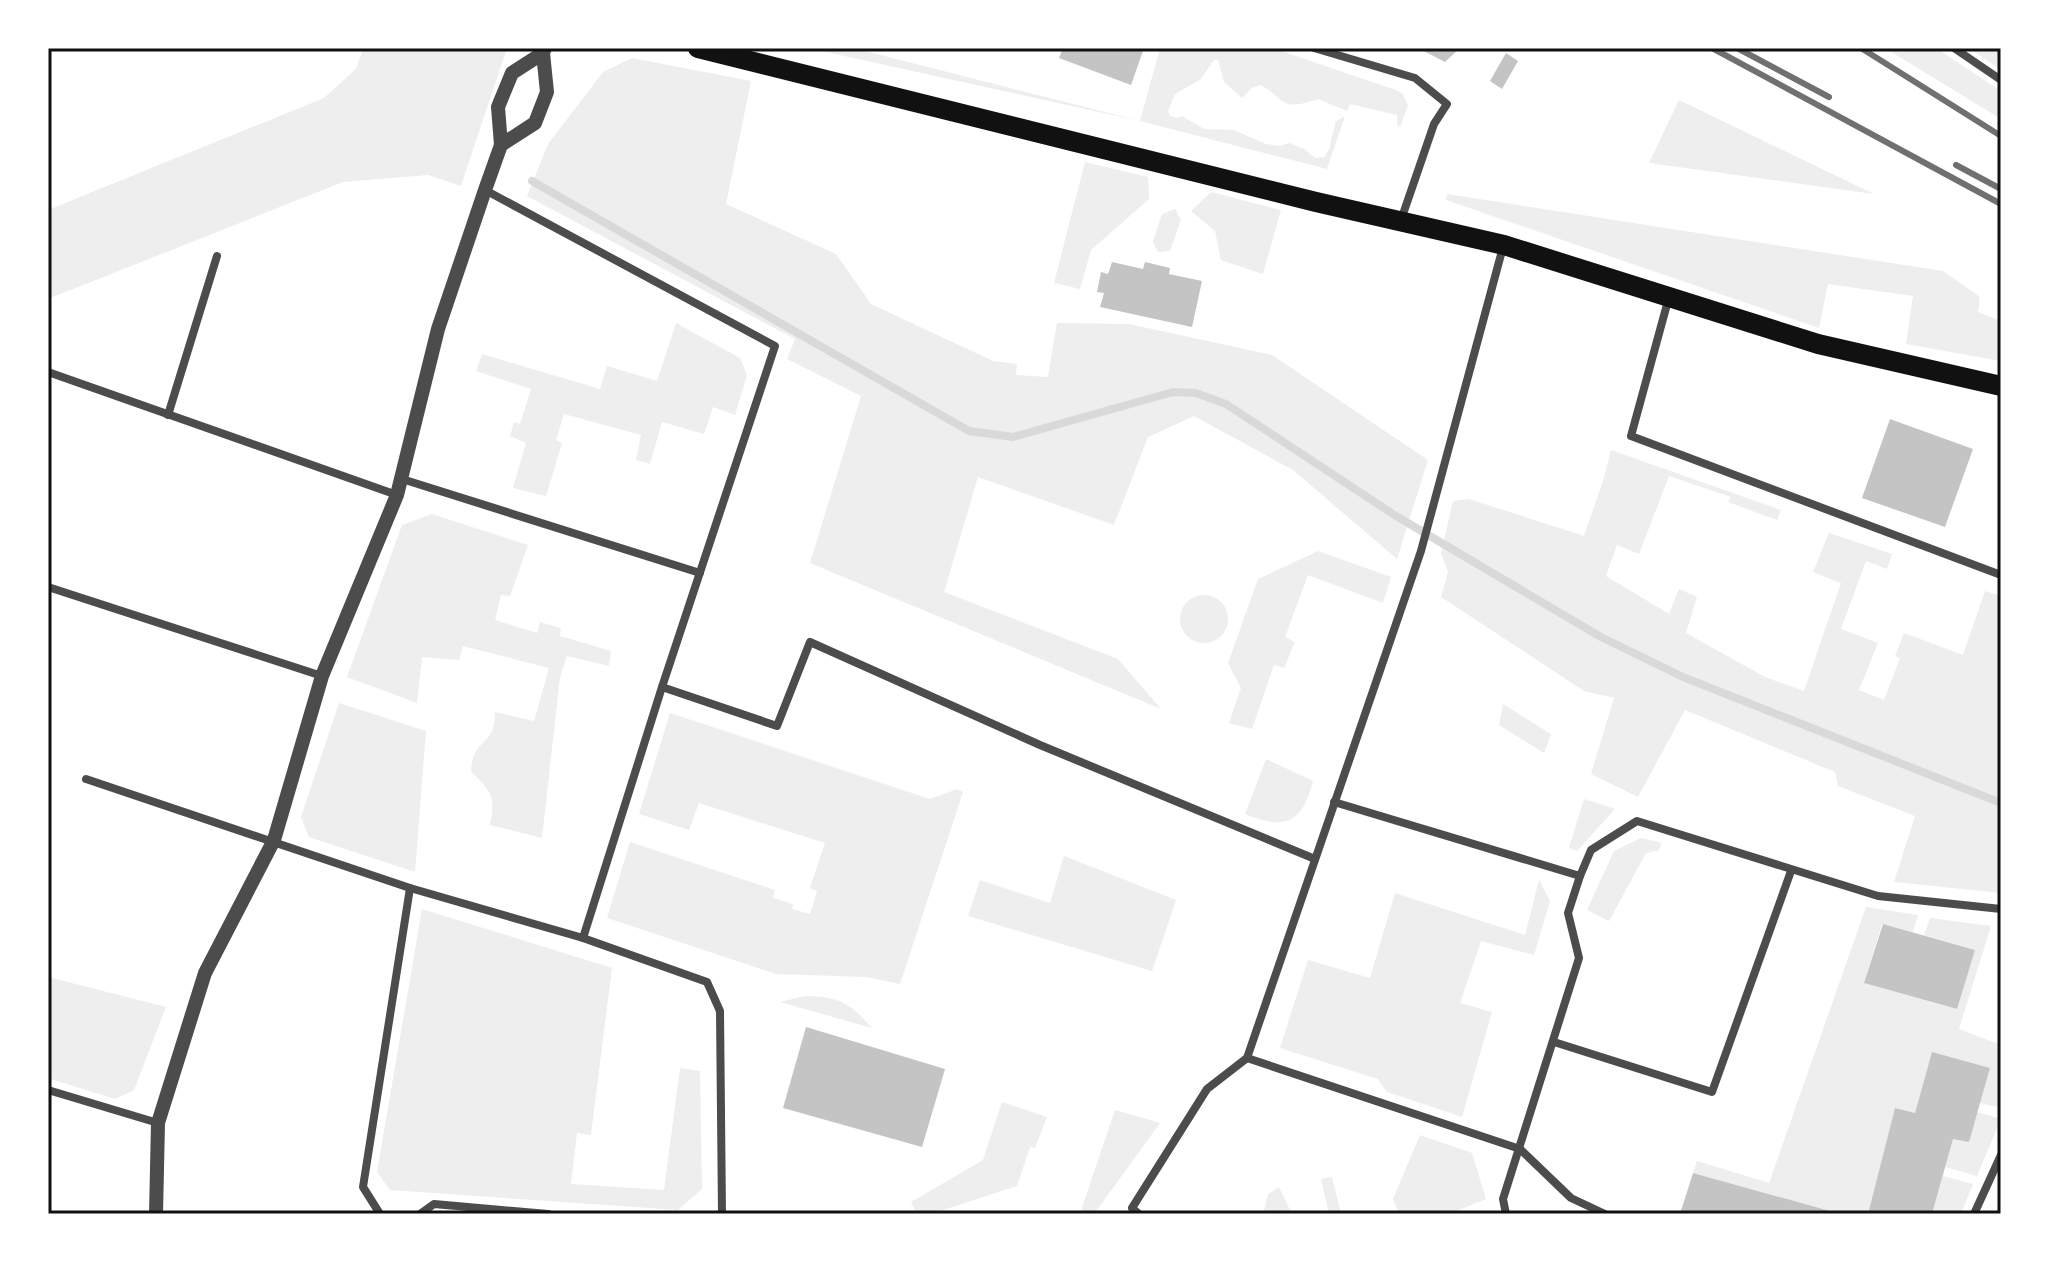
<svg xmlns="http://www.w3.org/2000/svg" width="2049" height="1262" font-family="Signika,sans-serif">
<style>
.green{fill:#eee}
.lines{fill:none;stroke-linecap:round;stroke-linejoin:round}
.stream{stroke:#d9d9d9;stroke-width:8}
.building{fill:#c4c4c4}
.minor{stroke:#4c4c4c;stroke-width:8}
.tertiary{stroke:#4c4c4c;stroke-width:14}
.primary{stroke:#111;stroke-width:20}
.rail{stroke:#707070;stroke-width:6}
.neatline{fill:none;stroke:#111;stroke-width:3}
</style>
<rect width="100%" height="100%" fill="#fff"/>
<!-- green -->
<g class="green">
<polygon points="363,48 507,48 461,186 428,175 343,182 48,299 48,210 324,98 356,69"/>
<path d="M 808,48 L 853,48 L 1140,121 L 1160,48 L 1272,48 L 1396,90 L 1403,94 L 1408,106 L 1400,127 L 1397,125 L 1397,115 L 1350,104 L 1347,111 L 1318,99 C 1278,113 1287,98 1260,85 L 1252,88 L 1242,98 L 1224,82 L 1218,60 L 1214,60 L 1201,79 L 1175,94 L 1168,111 L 1170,116 L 1177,118 L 1182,116 L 1204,129 L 1234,130 L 1266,144 L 1280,146 L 1289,143 L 1304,149 L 1315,158 L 1324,157 L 1330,148 C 1330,137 1335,131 1335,122 L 1345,116 L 1327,169 L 1140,121 Z"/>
<polygon points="1885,48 1936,48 2001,91 2001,119"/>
<polygon points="1969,48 2001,48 2001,70"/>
<polygon points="632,58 751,81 726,204 836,254 871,304 993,361 1017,364 1016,375 1048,377 1057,323 1129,324 1272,355 1428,460 1397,559 1293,470 1194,416 1148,437 1114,525 978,477 944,592 1118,659 1161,709 810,563 861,396 787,359 795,339 527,196 548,144 603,72"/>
<polygon points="1679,100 1874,194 1649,163"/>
<polygon points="1085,162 1148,177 1149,199 1091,250 1080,289 1054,283"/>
<polygon points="1211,192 1281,210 1263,274 1221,260 1215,231 1191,211"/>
<polygon points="1447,194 1943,271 1980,297 1978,312 2001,321 2001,361 1906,344 1913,296 1828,284 1819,328 1446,200"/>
<polygon points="1175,209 1181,220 1170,251 1158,252 1153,242 1162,214"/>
<polygon points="676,323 740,358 747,375 735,415 713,407 704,434 662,422 650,464 636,460 641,435 564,414 556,440 562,443 546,496 513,488 526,443 510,436 514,422 520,424 531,389 476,371 482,354 600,389 607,366 657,381"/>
<polygon points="1611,450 1781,510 1777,520 1728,502 1731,497 1669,476 1639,554 1617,545 1606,576 1669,614 1679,589 1697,597 1686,633 1765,677 1804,691 1841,583 1813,572 1829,533 1892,554 1887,569 1866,561 1841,629 1878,643 1859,690 1884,700 1900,658 1895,656 1904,633 1963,655 1985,591 2001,596 2001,893 1894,882 1915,816 1838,786 1835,772 1685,710 1638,797 1591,774 1614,698 1584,691 1441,597 1448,572 1441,553 1453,501 1469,499 1584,536 1603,481"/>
<path d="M 432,514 L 528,545 L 510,596 L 501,595 L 495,620 L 537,633 L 540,622 L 561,628 L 560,636 L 611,651 L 609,666 L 567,656 L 560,677 L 542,838 L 490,825 C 496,794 491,793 471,771 C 472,738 496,747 495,712 L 534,721 L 549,668 L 463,646 L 459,660 L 422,657 L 417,703 L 347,677 L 402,525 Z"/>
<polygon points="1318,551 1391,577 1383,603 1308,575 1285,637 1295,642 1284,668 1274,665 1252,729 1229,723 1241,688 1228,663 1258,579"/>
<circle cx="1204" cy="619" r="24"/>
<polygon points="339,703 426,731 415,872 309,837 301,817"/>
<polygon points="1503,704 1551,734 1544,753 1499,725"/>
<polygon points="670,713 930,799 957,789 963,792 900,984 866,977 776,974 607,918 630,842 775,890 773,898 793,904 792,909 810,914 817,891 810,888 825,843 699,803 689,830 639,814"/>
<path d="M 1266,759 L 1313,781 C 1302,823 1285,831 1245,814 Z"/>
<polygon points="1584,799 1615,809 1577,851 1569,848"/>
<polygon points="1641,838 1662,843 1659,850 1646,853 1609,921 1587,910 1614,851"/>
<polygon points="1064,856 1176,900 1152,971 968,916 980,880 1050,903"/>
<polygon points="1539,880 1550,901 1534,955 1481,941 1460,1003 1492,1012 1462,1117 1387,1092 1378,1079 1280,1048 1308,960 1370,978 1395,893 1525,935"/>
<polygon points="1866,907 1918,915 1913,932 1882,924 1864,983 1956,1009 1975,950 1924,935 1930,918 1991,926 1959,1029 2001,1045 2001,1108 1980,1103 1932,1053 1915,1113 1895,1109 1868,1214 1840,1214 1693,1173 1697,1161 1769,1183"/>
<polygon points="422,909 612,968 591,1135 577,1133 571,1184 664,1190 680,1068 700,1071 702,1189 678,1210 390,1190 377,1172"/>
<polygon points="48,977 166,1007 134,1090 115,1099 48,1078"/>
<path d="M 805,996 C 839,997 849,1002 872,1028 L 780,1002 Z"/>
<polygon points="1002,1102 1047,1117 1035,1148 1030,1147 1017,1186 931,1214 917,1214 911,1202 983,1160"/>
<polygon points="1115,1110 1160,1123 1094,1214 1080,1214"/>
<polygon points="1977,1112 2001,1119 1977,1176 1945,1167 1953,1139"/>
<polygon points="1420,1135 1472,1153 1486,1199 1449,1214 1399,1214 1393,1199"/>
<polygon points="1943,1176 1973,1184 1961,1214 1932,1214"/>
<polygon points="1332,1177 1341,1214 1329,1214 1321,1179"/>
<polygon points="1279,1187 1292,1214 1263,1214 1268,1194"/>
</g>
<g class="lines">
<!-- stream -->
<polyline class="stream" points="532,181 969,431 1013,437 1173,392 1196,393 1226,404 1396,516 1601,637 1683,677 2001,803"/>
</g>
<!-- building -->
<g class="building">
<polygon points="1063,48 1144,48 1131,85 1059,58"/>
<polygon points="1418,48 1460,48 1445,62"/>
<polygon points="1506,53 1518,61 1502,89 1490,81"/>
<polygon points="1112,262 1143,269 1145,262 1170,268 1169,274 1202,281 1192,327 1100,307 1104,293 1097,292 1101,272 1108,274"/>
<polygon points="1890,419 1973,449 1945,527 1862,498"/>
<polygon points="1883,924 1975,950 1957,1009 1864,983"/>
<polygon points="806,1027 945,1069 922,1147 783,1108"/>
<polygon points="1932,1052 1990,1068 1969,1142 1953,1139 1932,1214 1868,1214 1895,1108 1915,1113"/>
<polygon points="1693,1173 1837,1213 1837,1214 1680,1214"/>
</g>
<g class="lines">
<!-- minor -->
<g class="minor">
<polyline points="1314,48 1415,78 1447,104 1434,124 1401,220"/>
<polyline points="1954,48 2001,80"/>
<polyline points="485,190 775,346 662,687 777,726 810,642 1040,745 1315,859"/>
<polyline points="1669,297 1631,436 2001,575"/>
<polyline points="48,372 397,495"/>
<polyline points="168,415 217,256"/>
<polyline points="402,479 700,573"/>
<polyline points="48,587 322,676"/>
<polyline points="86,779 410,888 583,938 707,982 720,1011 722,1214"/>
<polyline points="1334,802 1580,876 1591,850 1637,821 1878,896 2001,909"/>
<polyline points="583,938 662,687"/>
<polyline points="1554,1042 1712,1092 1791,871"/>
<polyline points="1247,1058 1520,1149 1571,1198 1605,1214"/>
<polyline points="48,1090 158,1123"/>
<polyline points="380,1214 363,1187 410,888"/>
<polyline points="420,1214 434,1204 548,1214"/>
<polyline points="1139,1214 1132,1208 1207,1089 1247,1058 1421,551 1503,247"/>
<polyline points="1506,1214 1503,1199 1579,958 1568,913 1580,876"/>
<polyline points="1974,1214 2001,1155"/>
</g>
<!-- tertiary -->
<g class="tertiary">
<polyline points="501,145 498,107 512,73 543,53"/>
<polyline points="156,1214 158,1123 205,973 274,840 322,676 397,495 438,329 485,190 501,145 535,123 547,92 543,53 545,48"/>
</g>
<!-- primary -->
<polyline class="primary" points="698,48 1316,202 1504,245 1818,344 2001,386"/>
<!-- rail -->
<g class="rail">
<polyline points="1712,48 2001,204"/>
<polyline points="1737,48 1829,97"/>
<polyline points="1861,48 2001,136"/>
<polyline points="1956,165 2001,189"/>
</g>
</g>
<!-- border -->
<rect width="2049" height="1262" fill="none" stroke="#ffffff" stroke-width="100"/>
<rect x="50" y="50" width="1949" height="1162" class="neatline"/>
</svg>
